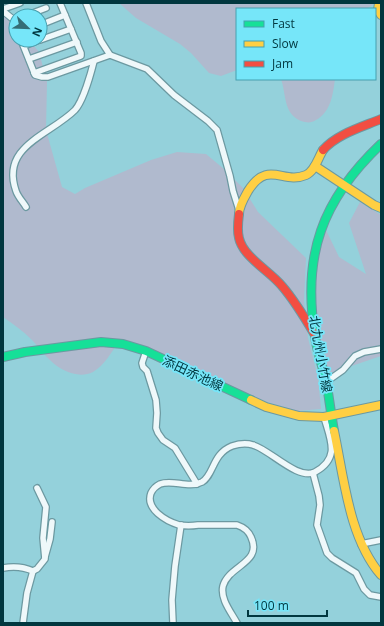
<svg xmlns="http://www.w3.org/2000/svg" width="384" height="626" font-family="'Open Sans','Noto Sans JP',sans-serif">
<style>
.green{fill:#b0bace}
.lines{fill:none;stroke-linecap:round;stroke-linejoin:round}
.street-casing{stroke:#6c99a1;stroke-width:8}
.fast-casing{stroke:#6c99a1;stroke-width:10}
.slow-casing{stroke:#6c99a1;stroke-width:10}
.jam-casing{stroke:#6c99a1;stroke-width:10}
.street{stroke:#eff8fa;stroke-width:5.5}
.fast{stroke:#16e098;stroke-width:8}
.slow{stroke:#ffcf43;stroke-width:8}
.jam{stroke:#f24e42;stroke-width:8}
.labels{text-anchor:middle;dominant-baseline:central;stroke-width:3.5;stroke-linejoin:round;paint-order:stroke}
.street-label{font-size:13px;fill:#01373f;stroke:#76e6f9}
</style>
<rect width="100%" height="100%" fill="#94d1db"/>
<!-- green -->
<g class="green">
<polygon points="119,3 376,3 366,9 237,9 237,70 221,76 209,73 191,53 180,44 136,18"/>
<path d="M 3,15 L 16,27 L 16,40 L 29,40 L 39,52 L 47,82 L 46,130 L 62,187 L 75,194 L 85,188 L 151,160 L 177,152 L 206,154 L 224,169 L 243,188 L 258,212 L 306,258 L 304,301 L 308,338 L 318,378 L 321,409 L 297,411 L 267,402 L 135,343 L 119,342 C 111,352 105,365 93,372 C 79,379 61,371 51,361 C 44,355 39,347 32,340 C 23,331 13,324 3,317 Z"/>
<path d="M 281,79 L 335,79 C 333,94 331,112 316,120 C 313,122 309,123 305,122 C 299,121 293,117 290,112 C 284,102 285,90 281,79 Z"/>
<path d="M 360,202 L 381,215 L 381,356 L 328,374 C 316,323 309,282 326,230 L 339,257 L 366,274 L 349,223 Z"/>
</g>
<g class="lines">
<!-- street casing -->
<g class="street-casing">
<g id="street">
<polyline points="86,3 101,41 110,55 147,69 174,95 208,121 217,130 230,176 233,191 239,210"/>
<polyline points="3,9 20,3"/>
<polyline points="3,11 14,20 16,26"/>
<polyline points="25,16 46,8"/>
<polyline points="40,25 65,15"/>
<polyline points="21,40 35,75 42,77 48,77 110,55"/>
<polyline points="40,40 71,29"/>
<polyline points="24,46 39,40"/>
<polyline points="29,59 77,42"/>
<polyline points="34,73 81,56 81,53 60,3"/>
<path d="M 26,207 C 23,202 18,197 16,191 C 0,146 50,135 75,110 C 83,101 91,73 94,61"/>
<polyline points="146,351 142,363 143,367 147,371 156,400 157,413 156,428 158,433 163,440 175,448 197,484"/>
<polyline points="326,382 343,370 355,356 364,352 381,349"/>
<polyline points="313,473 319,496 320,505 317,525 327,553 332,558 356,573 364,589 370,595 381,597"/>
<polyline points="361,544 381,540"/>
<polyline points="45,557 50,539 52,522"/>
<path d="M 3,568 C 13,566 24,567 33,571"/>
<polyline points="33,571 37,569 45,559 43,538 46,507 37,488"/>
<polyline points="23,623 27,593 33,571"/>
<polyline points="173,623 172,600 175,566 181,525"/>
<path d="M 237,623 C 231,612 220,599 223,586 C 229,565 263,563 251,537 C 248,530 243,527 237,525 C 224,525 211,525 198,525 C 192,526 185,526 179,525 C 166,521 145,509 151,493 C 153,489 156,486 160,484 C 173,479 188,489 202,482 C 214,475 212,454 232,446 C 238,444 247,443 253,445 C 269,449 298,481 315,472 C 341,458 330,439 324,417"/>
</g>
</g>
<!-- fast casing -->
<g class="fast-casing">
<g id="fast">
<polyline points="3,357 25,352 101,342 123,344 146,351 251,400"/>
<path d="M 334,431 C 331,414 329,397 326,380 C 322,365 317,351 315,336 C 302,255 322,200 381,144"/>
</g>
</g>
<!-- slow casing -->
<g class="slow-casing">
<g id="slow">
<polyline points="379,3 378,10 381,15"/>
<polyline points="315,166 374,205 381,208"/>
<path d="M 239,214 C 239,206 244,198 248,191 C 268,159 283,185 306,175 C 315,171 318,158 323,150"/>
<polyline points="251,400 266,407 299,416 324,417 381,405"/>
<path d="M 334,431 C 344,478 349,538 381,575"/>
</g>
</g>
<!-- jam casing -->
<g class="jam-casing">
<g id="jam">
<path d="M 323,150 C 337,134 362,127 381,119"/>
<path d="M 239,214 C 238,222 237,231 239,238 C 243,257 270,271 282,286 C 295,301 305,318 315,335"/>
</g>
</g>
<!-- street -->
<use href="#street" class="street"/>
<!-- fast -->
<use href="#fast" class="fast"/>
<!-- slow -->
<use href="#slow" class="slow"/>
<!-- jam -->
<use href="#jam" class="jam"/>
</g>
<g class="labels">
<!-- street labels -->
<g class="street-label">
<text transform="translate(321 354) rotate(80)">北九州小竹線</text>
<text transform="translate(193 373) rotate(25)">添田赤池線</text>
</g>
</g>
<!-- border -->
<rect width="384" height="626" fill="none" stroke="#01373f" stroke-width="8"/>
<!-- legend -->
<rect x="236" y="8" width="140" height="72" fill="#76e6f9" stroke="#47a0af"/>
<rect x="244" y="21" width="20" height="6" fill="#16e098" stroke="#47a0af"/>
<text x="272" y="28" font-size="12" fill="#01373f">Fast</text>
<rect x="244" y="41" width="20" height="6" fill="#ffcf43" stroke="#47a0af"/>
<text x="272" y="48" font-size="12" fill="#01373f">Slow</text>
<rect x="244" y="61" width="20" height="6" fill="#f24e42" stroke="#47a0af"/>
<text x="272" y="68" font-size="12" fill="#01373f">Jam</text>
<!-- north arrow -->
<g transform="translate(28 28) rotate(113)"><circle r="19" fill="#76e6f9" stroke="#47a0af"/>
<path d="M0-3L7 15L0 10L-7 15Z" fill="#346d76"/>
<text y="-6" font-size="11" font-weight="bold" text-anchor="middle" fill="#01373f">N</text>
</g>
<!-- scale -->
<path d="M248 610v6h79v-6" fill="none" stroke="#01373f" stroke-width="2"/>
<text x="254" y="610" font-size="12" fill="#01373f" stroke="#76e6f9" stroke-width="3" paint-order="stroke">100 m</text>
</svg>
